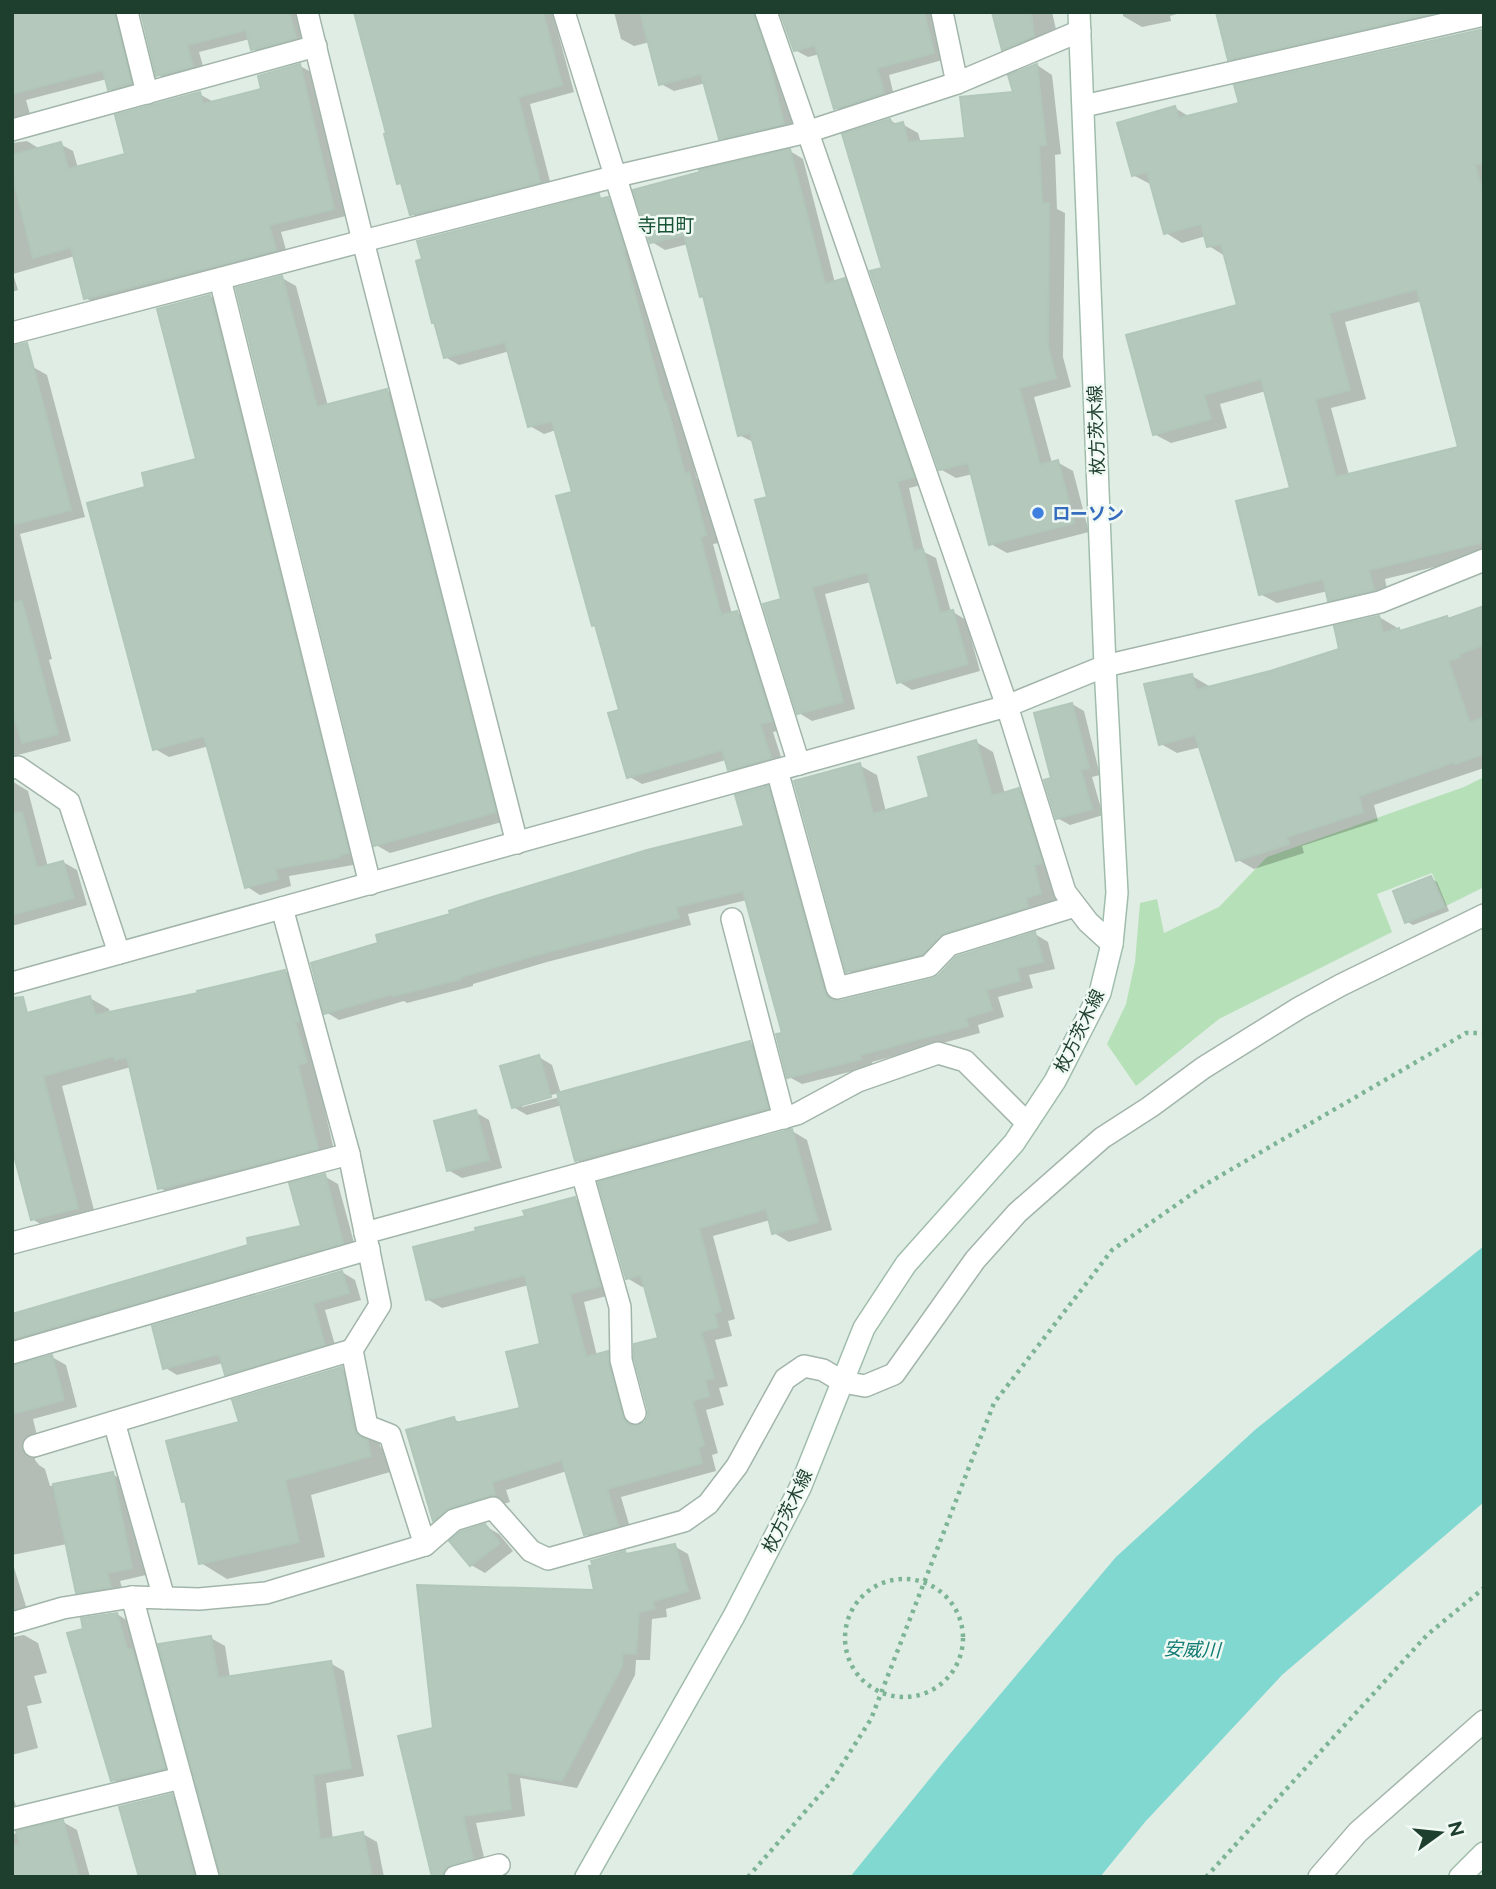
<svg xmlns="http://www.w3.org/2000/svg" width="1496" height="1889" font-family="Raleway,'Noto Sans JP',sans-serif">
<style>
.green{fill:#b6e0b7}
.water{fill:#81d8d1}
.shadow{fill:#0003;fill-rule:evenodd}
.building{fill:#b5c8bc;stroke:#b1c7b9;stroke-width:2;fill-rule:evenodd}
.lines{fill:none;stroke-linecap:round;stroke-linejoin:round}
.street-casing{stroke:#a2b5aa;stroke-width:24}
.secondary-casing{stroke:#a0bdac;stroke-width:24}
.path{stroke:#7cb495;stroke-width:4.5;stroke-dasharray:3.5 5;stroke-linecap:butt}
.street{stroke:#fff;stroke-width:21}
.secondary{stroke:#fff;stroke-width:21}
.shop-dot{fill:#3f7fe0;stroke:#f0f9f3;stroke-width:2.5}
.labels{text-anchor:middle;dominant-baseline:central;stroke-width:5;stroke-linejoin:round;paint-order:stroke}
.street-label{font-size:18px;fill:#1e3f2e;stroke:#f0f9f3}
.shop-label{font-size:18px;font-weight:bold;fill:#366cbe;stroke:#f0f9f3;text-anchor:start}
.neighbourhood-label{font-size:19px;fill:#185336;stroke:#f0f9f3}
.water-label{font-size:19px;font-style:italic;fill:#127b74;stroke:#f0f9f3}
</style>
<rect width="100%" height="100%" fill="#e0ede4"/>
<!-- green -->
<polygon class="green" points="1484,777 1484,887 1446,906 1432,873 1377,894 1392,932 1219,1019 1136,1086 1107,1044 1126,1004 1135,962 1140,903 1157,899 1164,933 1219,907 1267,857 1464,787"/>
<!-- water -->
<polygon class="water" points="1484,1246 1484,1502 1282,1675 1145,1822 1100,1877 850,1877 949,1755 1116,1557 1256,1429"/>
<!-- shadow -->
<g class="shadow">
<polygon points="12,12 129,12 143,90 122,96 109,89 107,79 26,100 32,121 12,133"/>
<polygon points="142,12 300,12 308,45 265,57 253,49 250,39 199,52 205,73 171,83 158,75"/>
<polygon points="356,12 566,12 564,15 554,18 574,92 530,104 552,189 425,222 412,214 404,186 399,183 388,134"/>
<polygon points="614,12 768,12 796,131 733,145 720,138 706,83 674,91 661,84 650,42 634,46 621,39"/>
<polygon points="782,12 934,12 946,59 889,75 895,100 849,115 836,108 820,54 808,57 795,50"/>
<polygon points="1001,12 1052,12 1058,38 1016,56 1003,49"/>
<polygon points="1123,12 1184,12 1170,16 1171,21 1142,27 1123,16"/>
<polygon points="1222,12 1484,12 1246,68 1229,59"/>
<polygon points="1484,30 1484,414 1422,301 1345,322 1366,399 1331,408 1349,475 1484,462 1484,555 1385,579 1389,599 1346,609 1330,599 1328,591 1277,603 1260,594 1292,489 1266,391 1220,404 1227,428 1171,443 1154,434 1239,306 1225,256 1209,246 1206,236 1182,243 1166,233 1152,184 1150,184 1133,175 1175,108 1190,117 1241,105"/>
<polygon points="1037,65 1052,75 1061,154 1055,155 1057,209 1065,213 1063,357 1071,387 1034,397 1052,463 1057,462 1073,471 1089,532 1007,553 991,544 973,474 956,478 940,469 884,270 890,120 898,125 902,124 918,133 921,143 967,140 1015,94"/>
<polygon points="300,66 313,73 346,216 281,232 288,257 99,306 86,298 75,256 13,274 18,290 12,292 12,143 27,141 40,149 60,144 73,151 78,168 127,155 199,94 212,101 213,103 264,90"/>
<polygon points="790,151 803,159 835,283 844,280 857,288 926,484 909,488 924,552 936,558 951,612 953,612 966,620 980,671 912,690 899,682 871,582 825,594 855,709 812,721 799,713 769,498 753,442 739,435 706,299 701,296 688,244 665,250 652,242"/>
<polygon points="598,196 605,200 608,199 622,207 677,410 680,412 697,479 703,482 719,543 713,544 732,614 737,613 751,621 785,729 773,732 784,766 743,777 729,769 726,760 642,784 628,776 621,712 597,627 593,624 574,494 556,430 544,434 530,426 510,351 459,365 445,357 436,324 433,322"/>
<polygon points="282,278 296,286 328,406 387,391 401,399 509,820 390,853 376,845"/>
<polygon points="210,296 224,305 362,860 353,863 353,865 289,876 291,886 260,895 246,886 209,746 169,757 155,749 147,488 198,460"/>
<polygon points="33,367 47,375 85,517 20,534 52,659 49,660 71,741 18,755 20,764 14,771 12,779 15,783 28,791 48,867 63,862 77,870 87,905 12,926 12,373"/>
<polygon points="1484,607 1484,768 1374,805 1378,821 1302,846 1304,853 1254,869 1238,860 1201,747 1177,753 1161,744 1192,676 1209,686 1209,689 1271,673 1341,650 1379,617 1396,627 1397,630 1399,629 1403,632"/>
<polygon points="1072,704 1084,711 1100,775 1092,777 1103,815 1070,825 1057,818 1053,779"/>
<polygon points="976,742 993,752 1005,794 1019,790 1036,800 1050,875 1058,903 865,981 848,971 859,765 877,775 886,812 931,798"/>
<polygon points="768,788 781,796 838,1002 933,980 1035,934 1048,942 1055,969 1029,975 1033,988 998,997 1004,1017 978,1025 980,1033 872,1062 873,1066 802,1084 789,1077 784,1034 747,900 688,914 691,925 547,962 473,984 473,986 407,1003 404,1001 339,1020 326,1012 746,827"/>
<polygon points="1431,878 1437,882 1449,911 1413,925 1406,921"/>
<polygon points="285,971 304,983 325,1073 317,1076 336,1159 179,1199 160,1188 131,1067 62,1086 96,1218 51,1230 32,1219 12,1019 90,998 109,1009 110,1013 200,994"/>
<path d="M 750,1043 L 771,1055 L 788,1120 L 598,1172 L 577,1160 L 562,1105 L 527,1115 L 513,1107 L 539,1057 L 552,1065 L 561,1094 ZM 559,1093 L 560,1097 L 522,1107 L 522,1103 Z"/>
<polygon points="475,1112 489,1120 502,1168 462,1178 448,1170"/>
<polygon points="792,1131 807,1140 832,1230 789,1242 774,1233 770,1220 713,1236 735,1319 728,1321 732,1336 715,1340 728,1386 719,1388 724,1405 706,1410 718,1453 712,1455 716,1471 621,1497 632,1534 600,1543 585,1534 567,1471 506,1490 510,1502 466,1515 449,1528 434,1519 454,1419 462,1424 522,1409 542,1345 529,1285 442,1308 427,1299 527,1217 575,1199 590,1208 614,1294 584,1302 597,1356 607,1353 622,1362 623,1373 637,1427 646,1423 650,1416 661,1339 646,1286 642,1287 627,1278"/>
<polygon points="324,1176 338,1184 356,1250 13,1358 13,1367 52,1357 66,1365 77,1407 33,1419 39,1444 35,1451 35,1460 39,1465 45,1469 50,1486 112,1474 126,1482 146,1575 120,1581 124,1594 91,1600 77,1592 67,1544 12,1555 12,1315 250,1246 303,1228"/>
<polygon points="342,1272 355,1280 361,1300 325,1310 337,1352 240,1381 227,1373 223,1363 177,1375 164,1367"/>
<polygon points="342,1369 368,1384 380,1446 384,1452 393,1457 397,1470 311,1495 325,1557 227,1579 201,1563 187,1503 183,1500 241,1423"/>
<polygon points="485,1526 499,1534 513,1551 485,1573 471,1565"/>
<polygon points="674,1546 688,1554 701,1599 666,1609 667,1617 652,1619 650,1660 636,1660 635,1675 577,1788 520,1778 525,1816 476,1823 486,1866 459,1877 433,1877 435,1729 597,1591 625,1553 629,1555"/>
<polygon points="12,1561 29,1616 13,1629 13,1637 24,1635 38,1643 47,1673 34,1676 42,1703 27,1706 38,1748 12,1755"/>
<polygon points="117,1614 131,1623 178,1776 126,1788 113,1780 85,1630"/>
<polygon points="211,1638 225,1646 230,1678 330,1663 344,1671 364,1776 326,1783 333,1840 363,1834 377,1842 384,1877 222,1877"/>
<polygon points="12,1792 19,1817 13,1824 14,1834 63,1822 77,1830 90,1877 12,1877"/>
<polygon points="172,1796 186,1804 205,1877 141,1877"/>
</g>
<!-- building -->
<g class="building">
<polygon points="12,12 114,12 131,83 108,90 103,70 12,94"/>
<polygon points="141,12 289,12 296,38 251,50 246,30 187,45 193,66 156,76"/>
<polygon points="354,12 543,12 562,85 518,97 540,182 410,215 401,183 397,184 384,134 386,133"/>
<polygon points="640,12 753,12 768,58 784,124 719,139 701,74 659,85"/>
<polygon points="780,12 924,12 934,53 877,68 884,93 834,109 815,45 794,51"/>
<polygon points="992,12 1031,12 1034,36 1002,50"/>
<polygon points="1216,12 1437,12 1228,60"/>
<path d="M 1484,29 L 1484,164 L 1475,164 L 1484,199 L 1484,542 L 1369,570 L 1374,590 L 1328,601 L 1323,579 L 1259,595 L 1236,501 L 1290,488 L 1261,379 L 1204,395 L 1211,419 L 1153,435 L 1126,335 L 1237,305 L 1221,244 L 1207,247 L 1201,224 L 1164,234 L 1147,172 L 1132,176 L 1117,123 L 1175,106 L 1179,118 L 1239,103 L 1234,85 ZM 1417,289 L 1458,447 L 1336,477 L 1315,399 L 1350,390 L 1329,313 Z"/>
<polygon points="300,64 334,209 269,225 276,250 84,299 71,247 33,258 12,174 12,155 61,142 68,169 125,154 115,115 200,92 203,104 261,89 258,76"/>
<polygon points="1037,64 1046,145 1039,146 1042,203 1049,203 1048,347 1056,378 1019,388 1040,465 1058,460 1074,523 989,545 968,463 939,470 870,271 882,268 842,134 890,119 892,125 903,122 908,142 965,138 960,97 1013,92 1008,75"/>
<polygon points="790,149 825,284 845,278 914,477 897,481 914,551 923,549 940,613 953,610 968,664 897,683 867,572 812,587 843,702 797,714 763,604 781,599 755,500 767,497 750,433 738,436 703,296 700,297 684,235 650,243 633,190 700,172 699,170"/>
<polygon points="599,194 600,199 608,197 625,250 623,250 664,402 666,402 685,474 689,472 706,535 700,537 721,615 737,611 772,721 760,724 771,758 728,770 722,750 627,778 608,713 619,710 595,625 592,626 556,496 572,492 552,421 528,427 505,342 444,358 434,322 432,323 416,261 422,259 417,241"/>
<polygon points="282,276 317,407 387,389 496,812 374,846 236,288"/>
<polygon points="210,295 349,853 339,855 340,857 275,869 278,879 245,888 204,736 153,750 87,503 145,487 142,473 196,459 157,309"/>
<polygon points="27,343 71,510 12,525 12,346"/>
<polygon points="22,601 58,734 22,743 12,708 12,603"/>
<polygon points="1484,606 1484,645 1459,654 1460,657 1448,661 1470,723 1484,717 1484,754 1455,764 1454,762 1359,796 1363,812 1287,837 1289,844 1236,861 1195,735 1159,745 1144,684 1192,674 1196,690 1270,671 1339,649 1334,626 1379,616 1383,633 1399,628 1400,631 1447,616 1448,619"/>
<polygon points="1072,703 1089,768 1081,770 1092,809 1056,819 1044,780 1051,778 1034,713"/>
<polygon points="976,740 992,796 1019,788 1042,863 1034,865 1041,893 1026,898 1028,907 945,933 922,954 846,972 794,781 860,763 873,814 929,797 918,757"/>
<polygon points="768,786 824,991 828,998 834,1001 840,1001 932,979 939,975 956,957 1035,932 1043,962 1017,968 1020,981 986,990 992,1010 966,1018 968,1026 860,1055 861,1059 787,1078 776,1034 782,1033 743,891 676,907 679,918 533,956 461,977 461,979 393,996 392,994 324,1014 311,963 378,943 376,935 450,914 449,911 479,901 647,850 744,826 735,795"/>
<polygon points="22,812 37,868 63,861 74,898 12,915 12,814"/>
<polygon points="1431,876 1444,907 1405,923 1393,891"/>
<polygon points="285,970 299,1021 295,1022 307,1062 298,1065 318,1149 158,1189 127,1057 115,1060 114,1056 43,1076 78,1208 31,1220 12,1148 12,998 23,997 27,1013 90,996 95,1015 198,993 197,991"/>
<polygon points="750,1041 768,1108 575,1161 557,1093"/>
<polygon points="539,1055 551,1097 512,1108 500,1066"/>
<polygon points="476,1110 489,1160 447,1171 434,1121"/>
<polygon points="792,1129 818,1222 772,1234 766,1209 699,1228 721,1311 714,1313 718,1327 701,1332 714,1378 705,1380 709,1396 692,1401 704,1445 698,1447 702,1463 607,1489 618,1526 584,1535 562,1460 492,1482 495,1494 450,1508 433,1521 406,1430 454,1417 456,1423 520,1408 506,1352 540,1344 525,1275 426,1300 413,1247 476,1231 475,1228 525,1216 523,1211 575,1197 600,1286 570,1294 586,1357 608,1351 608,1363 623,1417 626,1423 631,1425 639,1425 645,1422 648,1416 648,1410 634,1358 634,1344 658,1338 641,1275 626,1279 598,1182"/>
<polygon points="325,1174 343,1243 12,1339 12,1314 248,1245 247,1238 301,1226 289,1183"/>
<polygon points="342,1271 349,1293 313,1303 325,1345 225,1375 219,1354 163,1369 152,1326"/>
<polygon points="52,1355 64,1400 12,1414 12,1366"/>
<polygon points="342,1367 354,1429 357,1435 367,1440 371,1456 285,1480 299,1542 199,1564 185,1501 182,1502 166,1441 239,1422 232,1400"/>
<polygon points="113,1472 132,1568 107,1573 111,1587 76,1593 53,1484"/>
<polygon points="485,1524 500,1543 470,1566 449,1541 460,1532"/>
<polygon points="675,1544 688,1591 653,1601 654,1609 639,1612 636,1654 623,1653 622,1666 562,1781 507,1772 511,1809 463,1816 473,1859 446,1867 442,1877 432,1877 398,1736 433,1728 417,1585 594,1590 589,1566 593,1565 591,1561 625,1551 626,1554"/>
<polygon points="117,1613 127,1649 132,1649 165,1768 111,1781 67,1633 83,1629 81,1618"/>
<polygon points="211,1636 218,1678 331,1661 351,1768 313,1775 320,1840 363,1832 372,1877 221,1877 158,1644"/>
<polygon points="172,1794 194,1877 139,1877 119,1807"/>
<polygon points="63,1820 79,1877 12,1877 12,1846 20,1844 16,1831"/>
</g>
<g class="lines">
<!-- street casing -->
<g class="street-casing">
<g id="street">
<polyline points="127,12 147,93"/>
<polyline points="307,12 363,241 517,843"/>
<polyline points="564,12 799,764"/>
<polyline points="766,12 1007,706 1065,892 1088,922 1112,944"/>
<polyline points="942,12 957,83"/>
<polyline points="1084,106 1484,15"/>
<polyline points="12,130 316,46"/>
<polyline points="220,279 370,884"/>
<polyline points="12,333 363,241 617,176 807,132 957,83 1080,31"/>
<polyline points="12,768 18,767 69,802 119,953"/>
<polyline points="777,770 837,988 929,966 949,945 1075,906"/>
<polyline points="282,908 349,1154 380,1305 352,1350 367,1426 390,1435 425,1545"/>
<polyline points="732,919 784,1118"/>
<polyline points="12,983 1007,706 1105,666 1380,602 1484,560"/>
<polyline points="582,1173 620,1307 621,1360 635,1413"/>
<polyline points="365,1233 797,1114 858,1081 938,1053 965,1061 1027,1123"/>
<polyline points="12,1243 349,1154"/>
<polyline points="12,1353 369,1249"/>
<polyline points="114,1422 164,1598"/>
<polyline points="34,1446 352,1350"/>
<polyline points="132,1597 208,1877"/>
<polyline points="12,1623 63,1608 132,1597 199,1599 266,1593 425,1545 454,1520 493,1508 531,1551 548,1559 684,1521 708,1504 737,1466 785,1379 804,1366 823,1370 843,1382 865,1386 894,1374 975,1260 1017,1213 1102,1138 1150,1107 1203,1068 1299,1008 1341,985 1484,915"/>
<polyline points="12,1819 181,1778"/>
<polyline points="455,1877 499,1865"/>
<polyline points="1319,1877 1358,1832 1484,1721"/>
</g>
</g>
<!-- secondary casing -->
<g class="secondary-casing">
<g id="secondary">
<polyline points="586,1877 734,1616 800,1488 864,1328 906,1264 1014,1143 1055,1081 1100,993 1112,944 1117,893 1105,666 1079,12"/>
<polyline points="1460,1877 1484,1853"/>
</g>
</g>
<!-- path -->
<g class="path">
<circle cx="904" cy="1638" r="59"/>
<polyline points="748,1877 831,1782 871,1719 994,1403 1112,1250 1206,1184 1466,1033 1484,1033"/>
<polyline points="1206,1877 1427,1635 1484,1588"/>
</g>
<!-- street -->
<use href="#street" class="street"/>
<!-- secondary -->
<use href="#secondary" class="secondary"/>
</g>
<!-- markers -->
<circle class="shop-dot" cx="1038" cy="513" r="7"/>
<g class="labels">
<!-- street labels -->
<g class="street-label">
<text transform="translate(1096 430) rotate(-92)">枚方茨木線</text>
<text transform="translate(1079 1031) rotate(-64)">枚方茨木線</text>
<text transform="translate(787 1511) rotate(-64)">枚方茨木線</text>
</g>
<!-- shop labels -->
<g class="shop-label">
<text x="1052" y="513">ローソン</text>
</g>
<!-- neighbourhood labels -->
<g class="neighbourhood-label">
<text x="666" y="225">寺田町</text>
</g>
<!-- water labels -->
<g class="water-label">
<text transform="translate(1192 1649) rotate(2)">安威川</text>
</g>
</g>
<!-- border -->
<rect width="1496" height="1889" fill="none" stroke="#1e3f2e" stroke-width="28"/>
<!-- north arrow -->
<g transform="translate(1440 1833) rotate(75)" stroke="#f0f9f3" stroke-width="5" paint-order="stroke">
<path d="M0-5L12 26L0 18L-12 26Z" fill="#1e3f2e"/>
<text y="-10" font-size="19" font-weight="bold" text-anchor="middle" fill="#1e3f2e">N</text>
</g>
</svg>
